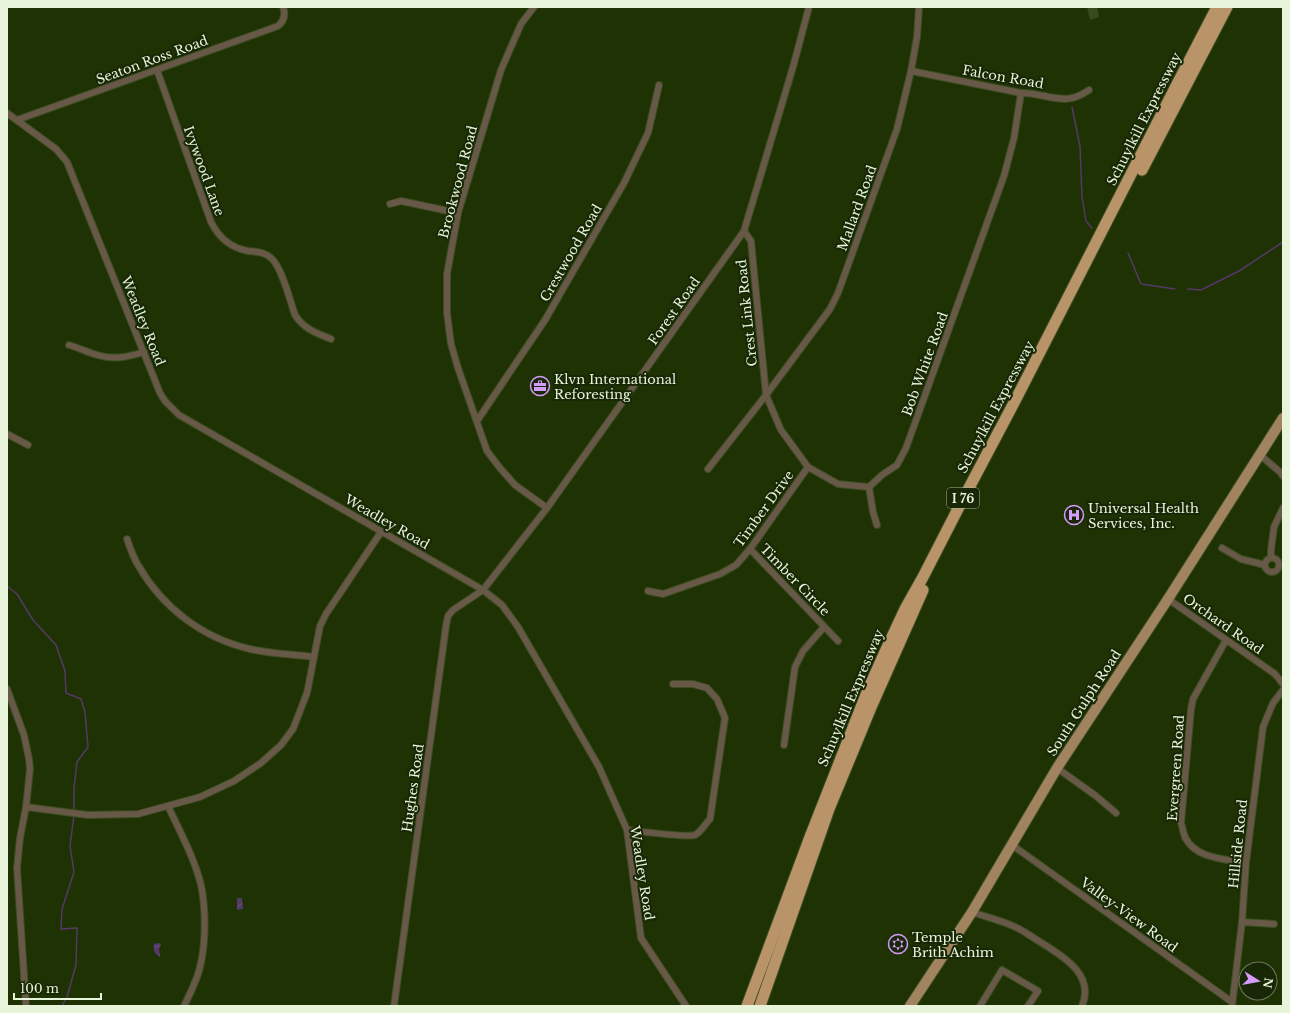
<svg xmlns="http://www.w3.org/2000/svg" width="1290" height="1013" font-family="'Libre Baskerville',serif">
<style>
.pitch{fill:#374a20}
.water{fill:url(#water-waves)}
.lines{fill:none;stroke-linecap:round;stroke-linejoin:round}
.stream{stroke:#543968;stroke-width:1.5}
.minor-casing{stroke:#3b4d21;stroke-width:8}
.primary-casing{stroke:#3b4d21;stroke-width:12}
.motorway-casing{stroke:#3b4d21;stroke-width:13}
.minor{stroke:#675847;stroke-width:6}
.primary{stroke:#a28360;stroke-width:10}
.motorway{stroke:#b99469;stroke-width:11}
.labels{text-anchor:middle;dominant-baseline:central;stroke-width:4;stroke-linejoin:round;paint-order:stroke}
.shield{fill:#182705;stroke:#a9b69a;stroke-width:1}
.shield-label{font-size:12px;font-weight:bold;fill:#e7f4da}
.street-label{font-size:13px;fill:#e7f4da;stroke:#182705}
.poi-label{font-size:13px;fill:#e7f4da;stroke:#182705;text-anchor:start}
</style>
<defs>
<pattern id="water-waves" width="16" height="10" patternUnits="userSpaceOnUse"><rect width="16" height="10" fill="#543968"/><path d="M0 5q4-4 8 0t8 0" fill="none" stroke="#6d567d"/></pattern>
</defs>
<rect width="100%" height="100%" fill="#1f3203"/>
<!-- pitch -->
<polygon class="pitch" points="1087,7 1097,7 1099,17 1090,20"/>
<!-- water -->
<g class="water">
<polygon points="237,898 242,898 243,909 237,910"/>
<path d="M 159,943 L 161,945 L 159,949 L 160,955 L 160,957 C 154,953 153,951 154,944 Z"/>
</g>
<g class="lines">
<!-- stream -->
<g class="stream">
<polyline points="1072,107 1080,146 1082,197 1086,221 1092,228"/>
<polyline points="1128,253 1141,284 1175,289"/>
<polyline points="1188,289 1201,290 1239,271 1283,242"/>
<polyline points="7,586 17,594 33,620 56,645 65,671 66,693 81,699 85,712 88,747 77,762 74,788 74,811"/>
<polyline points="62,1006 67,997 76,965 77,928 61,929 62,909 74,872 70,846 74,815"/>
</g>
<!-- minor casing -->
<g class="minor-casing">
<g id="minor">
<polyline points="534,7 521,24 501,70 458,213 447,274 447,313 451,344 458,368 487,451 500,468 515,485 547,508"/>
<path d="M 157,70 L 211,222 C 219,238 231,248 248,251 C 257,252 265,252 271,258 C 282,267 290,301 295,315 C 304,329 316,333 331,339"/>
<path d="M 911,71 L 1021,93 C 1037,92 1058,102 1072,98 C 1078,97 1084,93 1089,90"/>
<polyline points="7,113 56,149 67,162 160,393 165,401 179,415 483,590 502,605 518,627 599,767 627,830 641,938 686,1006"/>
<path d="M 17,120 L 278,26 C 284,21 286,15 283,7"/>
<polyline points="390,204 401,201 458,213"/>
<polyline points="744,231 751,241 766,395 781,430 808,467 838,484 869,487 882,475 897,465 906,448 1004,176 1014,138 1021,93"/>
<path d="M 69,345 C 79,348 87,352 97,355 C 113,360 128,357 144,352"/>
<polyline points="477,421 545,320 624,183 648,133 659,85"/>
<polyline points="7,434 28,445"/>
<polyline points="1260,455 1280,472 1283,476"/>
<polyline points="708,469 766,395 830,309 838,293 897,129 911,71 917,37 919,7"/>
<polyline points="869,487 873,512 877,525"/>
<path d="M 127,539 C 130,548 133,557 138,565 C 162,607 202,638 250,649 C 271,654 292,654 314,657"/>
<polyline points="1222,548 1241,559 1265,565"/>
<polyline points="750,549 838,641"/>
<circle cx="1272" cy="565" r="7"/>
<polyline points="1271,558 1271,550 1274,527 1283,508"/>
<polyline points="648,591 663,594 720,574 736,565 750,549 808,467"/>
<polyline points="1168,599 1275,674 1283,684"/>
<path d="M 1226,640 L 1193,699 L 1191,709 L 1181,823 C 1183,828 1183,834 1186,839 C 1197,859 1226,859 1246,863"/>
<polyline points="7,689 24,735 29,759 30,769 26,807 20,838 17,868 26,1006"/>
<polyline points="784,745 795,667 803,651 824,627"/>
<polyline points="1057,768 1096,796 1116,813"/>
<path d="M 168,806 C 180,832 194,857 201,885 C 206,909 206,943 200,967 C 197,980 190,994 184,1006"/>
<polyline points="26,807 88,815 138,814 200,797 234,781 261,763 281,745 293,729 307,693 320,626 326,614 381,532"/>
<path d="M 627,830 C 638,831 688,838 695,835 C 701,832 705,824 710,819 L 725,718 L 717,699 L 707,688 L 693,684 L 673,684"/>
<polyline points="1012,845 1232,1002"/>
<path d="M 972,912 C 986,917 1000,920 1013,926 C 1021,929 1029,935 1037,940 C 1059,954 1096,973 1082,1006"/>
<polyline points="1242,922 1274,924"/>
<polyline points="394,1006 446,626 448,616 453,610 483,590 547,508 744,231 793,67 809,7"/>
<polyline points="980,1006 1002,970 1038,991 1028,1006"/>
<polyline points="1232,1006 1242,922 1246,863 1263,727 1273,703 1283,690"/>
</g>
</g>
<!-- primary casing -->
<g class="primary-casing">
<polyline id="primary" points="910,1006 972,912 1057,768 1168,599 1283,418"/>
</g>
<!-- motorway casing -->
<g class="motorway-casing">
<g id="motorway">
<polyline points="1142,170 1227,7"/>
<polyline points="747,1006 810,837 867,692 884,654 905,609 923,577 961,503 1017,397 1174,90 1217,7"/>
<polyline points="760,1006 829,809 872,705 923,590"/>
</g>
</g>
<!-- minor -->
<use href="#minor" class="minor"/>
<!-- primary -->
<use href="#primary" class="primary"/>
<!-- motorway -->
<use href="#motorway" class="motorway"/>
</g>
<!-- icons -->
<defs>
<g id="office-ring" transform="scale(1)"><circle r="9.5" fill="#182705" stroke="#d39cfd" stroke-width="1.5"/><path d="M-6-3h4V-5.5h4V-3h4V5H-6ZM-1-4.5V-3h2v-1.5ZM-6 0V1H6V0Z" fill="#d39cfd"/></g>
<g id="hospital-ring" transform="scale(1)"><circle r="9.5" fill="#182705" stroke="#d39cfd" stroke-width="1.5"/><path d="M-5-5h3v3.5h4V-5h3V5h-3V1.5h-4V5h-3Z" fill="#d39cfd"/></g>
<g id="synagogue-ring" transform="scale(1)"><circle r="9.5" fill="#182705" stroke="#d39cfd" stroke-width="1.5"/><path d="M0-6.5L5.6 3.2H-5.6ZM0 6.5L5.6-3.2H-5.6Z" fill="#d39cfd"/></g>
</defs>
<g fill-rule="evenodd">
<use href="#office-ring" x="540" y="386"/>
<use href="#hospital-ring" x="1074" y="515"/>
<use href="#synagogue-ring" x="898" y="944"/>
</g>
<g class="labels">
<!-- shield labels -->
<rect class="shield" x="947" y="488" width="32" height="20" rx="3"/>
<g class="shield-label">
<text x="963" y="498">I 76</text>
</g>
<!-- street labels -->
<g class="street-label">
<text transform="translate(152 60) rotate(-20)">Seaton Ross Road</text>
<text transform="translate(1003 77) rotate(10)">Falcon Road</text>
<text transform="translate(1144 119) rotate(-63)">Schuylkill Expressway</text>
<text transform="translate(204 171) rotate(70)">Ivywood Lane</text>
<text transform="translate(458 182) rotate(-75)">Brookwood Road</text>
<text transform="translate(857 208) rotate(-70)">Mallard Road</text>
<text transform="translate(571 253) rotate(-60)">Crestwood Road</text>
<text transform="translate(674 311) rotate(-55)">Forest Road</text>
<text transform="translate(747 313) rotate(-96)">Crest Link Road</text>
<text transform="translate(143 321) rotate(68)">Weadley Road</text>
<text transform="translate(925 364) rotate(-70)">Bob White Road</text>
<text transform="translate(996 407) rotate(-62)">Schuylkill Expressway</text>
<text transform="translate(764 509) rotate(-54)">Timber Drive</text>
<text transform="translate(387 522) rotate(30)">Weadley Road</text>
<text transform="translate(795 580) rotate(46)">Timber Circle</text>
<text transform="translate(1223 624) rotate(35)">Orchard Road</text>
<text transform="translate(851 698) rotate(-67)">Schuylkill Expressway</text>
<text transform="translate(1084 703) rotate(-57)">South Gulph Road</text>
<text transform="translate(1176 768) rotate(-86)">Evergreen Road</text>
<text transform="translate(413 788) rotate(-82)">Hughes Road</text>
<text transform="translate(1238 844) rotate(-84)">Hillside Road</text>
<text transform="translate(642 873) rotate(81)">Weadley Road</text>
<text transform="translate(1129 915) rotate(36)">Valley-View Road</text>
</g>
<!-- poi labels -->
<g class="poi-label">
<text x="554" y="379">Klvn International<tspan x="554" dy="15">Reforesting</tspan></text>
<text x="1088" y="508">Universal Health<tspan x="1088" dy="15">Services, Inc.</tspan></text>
<text x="912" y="937">Temple<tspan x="912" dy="15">Brith Achim</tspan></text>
</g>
</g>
<!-- border -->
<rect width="1290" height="1013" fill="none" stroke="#e7f4da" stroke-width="16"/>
<!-- north arrow -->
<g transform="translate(1258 981) rotate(101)"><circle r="19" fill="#182705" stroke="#6b795a"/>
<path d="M0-3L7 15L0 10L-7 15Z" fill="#d39cfd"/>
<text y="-6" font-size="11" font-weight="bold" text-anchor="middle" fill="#e7f4da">N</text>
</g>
<!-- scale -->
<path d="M14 993v6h87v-6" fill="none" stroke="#e7f4da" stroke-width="2"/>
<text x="20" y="993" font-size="12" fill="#e7f4da" stroke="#182705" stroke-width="3" paint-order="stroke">100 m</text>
</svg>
